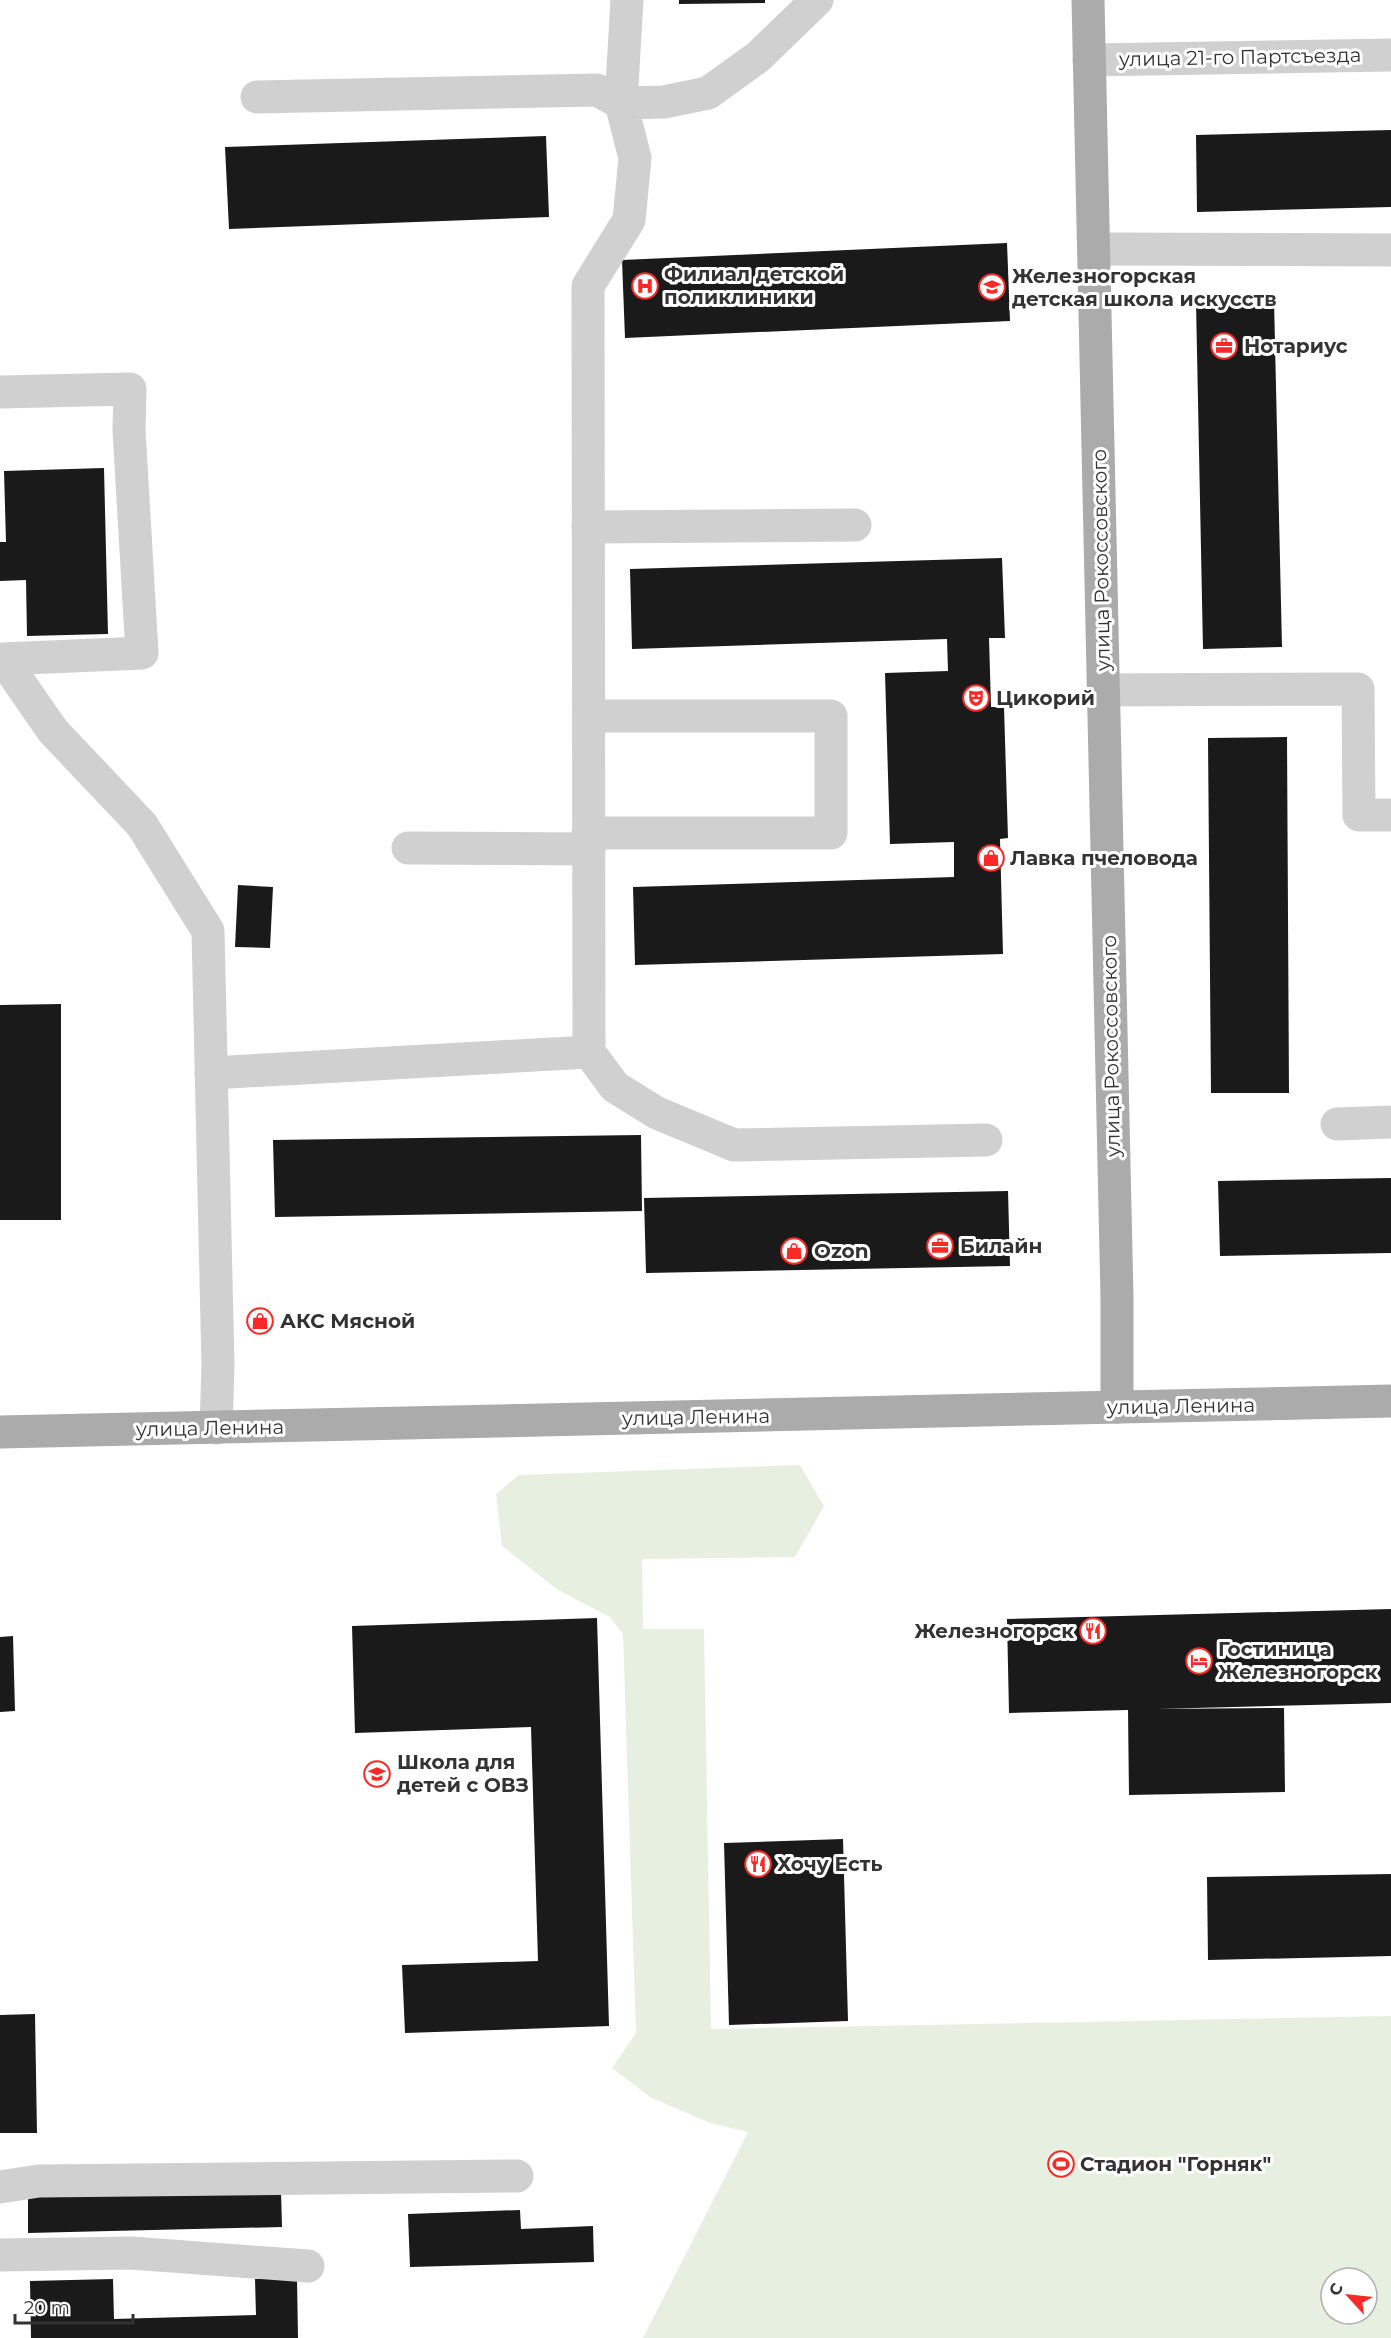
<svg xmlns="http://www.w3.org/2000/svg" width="1391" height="2338" font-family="Montserrat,sans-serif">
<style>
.green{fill:#e7f0e0;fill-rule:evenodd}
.building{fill:#1a1a1a}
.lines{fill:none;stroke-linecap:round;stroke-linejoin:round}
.minor{stroke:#d0d0d0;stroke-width:33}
.major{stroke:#ababab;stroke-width:33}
.labels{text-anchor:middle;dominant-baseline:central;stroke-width:6;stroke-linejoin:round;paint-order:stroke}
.street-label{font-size:20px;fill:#333;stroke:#fff}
.poi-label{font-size:20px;font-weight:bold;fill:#333;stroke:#fff;text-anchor:start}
</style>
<rect width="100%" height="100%" fill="#fff"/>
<!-- green -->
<path class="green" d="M 800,1465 L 824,1506 L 795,1557 L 642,1559 L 643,1629 L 704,1629 L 711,2029 L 1391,2016 L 1391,2338 L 643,2338 L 748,2132 L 710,2123 L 650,2097 L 612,2068 L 636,2033 L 623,1634 L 610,1617 L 558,1590 L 502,1546 L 496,1494 L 519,1475 ZM 1331,2278 L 1367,2278 L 1367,2314 L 1331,2314 Z"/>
<!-- building -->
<g class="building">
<polygon points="679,0 765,0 765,3 679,4"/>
<polygon points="1391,130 1391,207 1197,212 1196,135"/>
<polygon points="546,136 549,217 229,229 225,147"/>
<polygon points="1007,243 1010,321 625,338 622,260"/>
<polygon points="1274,300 1282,647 1203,649 1196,302"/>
<polygon points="104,468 108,634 27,636 26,580 0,581 0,542 6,542 4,471"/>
<polygon points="1002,558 1005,638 989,638 991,707 1004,707 1008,838 1000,839 1003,954 635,965 633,887 954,877 954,842 890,844 885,673 948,671 947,639 632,649 630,569"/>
<polygon points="1287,737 1289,1093 1211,1093 1208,738"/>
<polygon points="238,885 273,887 270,948 235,947"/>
<polygon points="61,1004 61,1220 0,1220 0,1005"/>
<polygon points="641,1135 642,1211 275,1217 273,1140"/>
<polygon points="1391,1178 1391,1253 1220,1256 1218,1181"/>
<polygon points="1008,1191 1010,1266 646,1273 644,1198"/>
<polygon points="1391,1609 1391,1703 1156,1709 1284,1708 1285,1792 1129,1795 1128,1710 1009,1713 1007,1619"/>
<polygon points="597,1618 609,2026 405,2033 402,1965 538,1961 531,1727 355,1733 352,1626"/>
<polygon points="13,1636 15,1711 0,1712 0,1637"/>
<polygon points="843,1839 848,2021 729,2025 724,1843"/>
<polygon points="1391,1874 1391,1956 1208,1960 1207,1877"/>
<polygon points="35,2014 37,2133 0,2133 0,2015"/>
<polygon points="281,2191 282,2227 28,2233 28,2197"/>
<polygon points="520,2210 521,2229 593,2226 594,2262 410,2267 408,2214"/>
<polygon points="297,2278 298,2338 31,2338 30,2281 113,2279 114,2319 256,2315 255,2279"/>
</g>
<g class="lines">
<!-- minor -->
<g class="minor">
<polyline points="1089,60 1391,55"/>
<polyline points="257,97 597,90 621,103 627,0"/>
<polyline points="1094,249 1391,250"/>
<polyline points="0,392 130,389 129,430 142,653 3,659 53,731 142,825 208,931 218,1366 216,1428"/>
<polyline points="588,527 855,525"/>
<polyline points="1104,690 1358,689 1359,815 1391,815"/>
<polyline points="588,833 831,833 831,716 589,716"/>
<polyline points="408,848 589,849"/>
<polyline points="589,1052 588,286 629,220 635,158 621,103 664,102 708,93 758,57 817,0"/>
<polyline points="211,1073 589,1052 615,1087 657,1113 734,1145 986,1140"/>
<polyline points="1337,1124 1391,1122"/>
<polyline points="0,2187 39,2181 517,2176"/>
<polyline points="0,2255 131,2253 308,2266"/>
</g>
<!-- major -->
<g class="major">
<polyline points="1088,0 1117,1298 1117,1407"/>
<polyline points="0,1432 1391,1401"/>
</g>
</g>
<!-- icons -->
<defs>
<g id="hospital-ring" transform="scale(1.35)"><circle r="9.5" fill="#fff" stroke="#f72a27" stroke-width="1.5"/><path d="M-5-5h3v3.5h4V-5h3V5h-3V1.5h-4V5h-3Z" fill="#f72a27"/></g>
<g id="school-ring" transform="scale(1.35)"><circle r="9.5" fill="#fff" stroke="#f72a27" stroke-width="1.5"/><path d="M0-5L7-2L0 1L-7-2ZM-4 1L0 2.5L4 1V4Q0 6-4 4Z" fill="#f72a27"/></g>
<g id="office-ring" transform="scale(1.35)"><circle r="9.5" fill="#fff" stroke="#f72a27" stroke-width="1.5"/><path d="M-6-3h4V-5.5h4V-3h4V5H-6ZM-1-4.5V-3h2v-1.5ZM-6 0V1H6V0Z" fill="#f72a27"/></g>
<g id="theatre-ring" transform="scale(1.35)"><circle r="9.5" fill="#fff" stroke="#f72a27" stroke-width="1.5"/><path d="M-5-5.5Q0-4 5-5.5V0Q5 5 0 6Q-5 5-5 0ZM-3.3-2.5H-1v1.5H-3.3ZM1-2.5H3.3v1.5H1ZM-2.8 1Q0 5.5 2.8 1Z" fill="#f72a27"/></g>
<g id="shop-ring" transform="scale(1.35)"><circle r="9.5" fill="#fff" stroke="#f72a27" stroke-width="1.5"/><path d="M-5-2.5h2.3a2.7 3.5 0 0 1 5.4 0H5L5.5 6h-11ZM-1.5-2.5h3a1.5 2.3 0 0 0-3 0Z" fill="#f72a27"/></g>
<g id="restaurant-ring" transform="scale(1.35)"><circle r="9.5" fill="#fff" stroke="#f72a27" stroke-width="1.5"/><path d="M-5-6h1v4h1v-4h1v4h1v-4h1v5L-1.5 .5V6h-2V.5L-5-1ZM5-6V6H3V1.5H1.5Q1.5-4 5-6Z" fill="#f72a27"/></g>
<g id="hotel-ring" transform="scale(1.35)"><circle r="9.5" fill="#fff" stroke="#f72a27" stroke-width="1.5"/><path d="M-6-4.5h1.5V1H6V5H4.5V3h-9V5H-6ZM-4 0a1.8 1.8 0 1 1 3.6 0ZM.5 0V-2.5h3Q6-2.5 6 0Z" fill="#f72a27"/></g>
<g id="stadium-ring" transform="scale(1.35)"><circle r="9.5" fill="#fff" stroke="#f72a27" stroke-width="1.5"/><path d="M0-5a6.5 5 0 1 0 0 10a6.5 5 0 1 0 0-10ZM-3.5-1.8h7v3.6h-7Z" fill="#f72a27"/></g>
</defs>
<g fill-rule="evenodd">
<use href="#hospital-ring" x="645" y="286"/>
<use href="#school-ring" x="992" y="287"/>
<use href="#office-ring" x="1224" y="346"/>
<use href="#theatre-ring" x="976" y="698"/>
<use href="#shop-ring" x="991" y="858"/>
<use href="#office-ring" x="940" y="1246"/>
<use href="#shop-ring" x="794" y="1251"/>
<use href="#shop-ring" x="260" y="1321"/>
<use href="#restaurant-ring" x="1093" y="1631"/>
<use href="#hotel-ring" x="1199" y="1661"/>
<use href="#school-ring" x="377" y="1774"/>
<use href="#restaurant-ring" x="758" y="1864"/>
<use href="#stadium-ring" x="1061" y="2164"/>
</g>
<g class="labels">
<!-- street labels -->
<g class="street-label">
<text transform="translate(1240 57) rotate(-1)">улица 21-го Партсъезда</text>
<text transform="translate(1101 560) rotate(-91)">улица Рокоссовского</text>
<text transform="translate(1111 1046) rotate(-91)">улица Рокоссовского</text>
<text transform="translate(1181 1406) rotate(-1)">улица Ленина</text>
<text transform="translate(696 1417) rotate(-1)">улица Ленина</text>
<text transform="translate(210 1428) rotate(-1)">улица Ленина</text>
</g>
<!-- poi labels -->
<g class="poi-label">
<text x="664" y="274">Филиал детской<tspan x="664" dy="23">поликлиники</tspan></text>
<text x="1012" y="276">Железногорская<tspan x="1012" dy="23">детская школа искусств</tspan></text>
<text x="1244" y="346">Нотариус</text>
<text x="996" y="698">Цикорий</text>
<text x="1010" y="858">Лавка пчеловода</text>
<text x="960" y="1246">Билайн</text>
<text x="814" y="1251">Ozon</text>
<text x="280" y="1321">АКС Мясной</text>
<text x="1074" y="1631" text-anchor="end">Железногорск</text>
<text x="1218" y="1649">Гостиница<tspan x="1218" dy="23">Железногорск</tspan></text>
<text x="397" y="1762">Школа для<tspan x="397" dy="23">детей с ОВЗ</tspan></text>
<text x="777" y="1864">Хочу Есть</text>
<text x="1080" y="2164">Стадион "Горняк"</text>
</g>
</g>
<!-- north arrow -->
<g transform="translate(1349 2296) rotate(297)"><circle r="28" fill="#ffffff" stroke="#adadad" stroke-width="1.5"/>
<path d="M0-4.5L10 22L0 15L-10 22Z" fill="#f72a27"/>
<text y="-9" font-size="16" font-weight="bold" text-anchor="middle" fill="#333333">С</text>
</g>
<!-- scale -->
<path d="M15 2314v9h118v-9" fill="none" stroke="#333333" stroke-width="3"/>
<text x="24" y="2314" font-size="18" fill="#333333" stroke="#ffffff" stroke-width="4.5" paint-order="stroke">20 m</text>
</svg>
